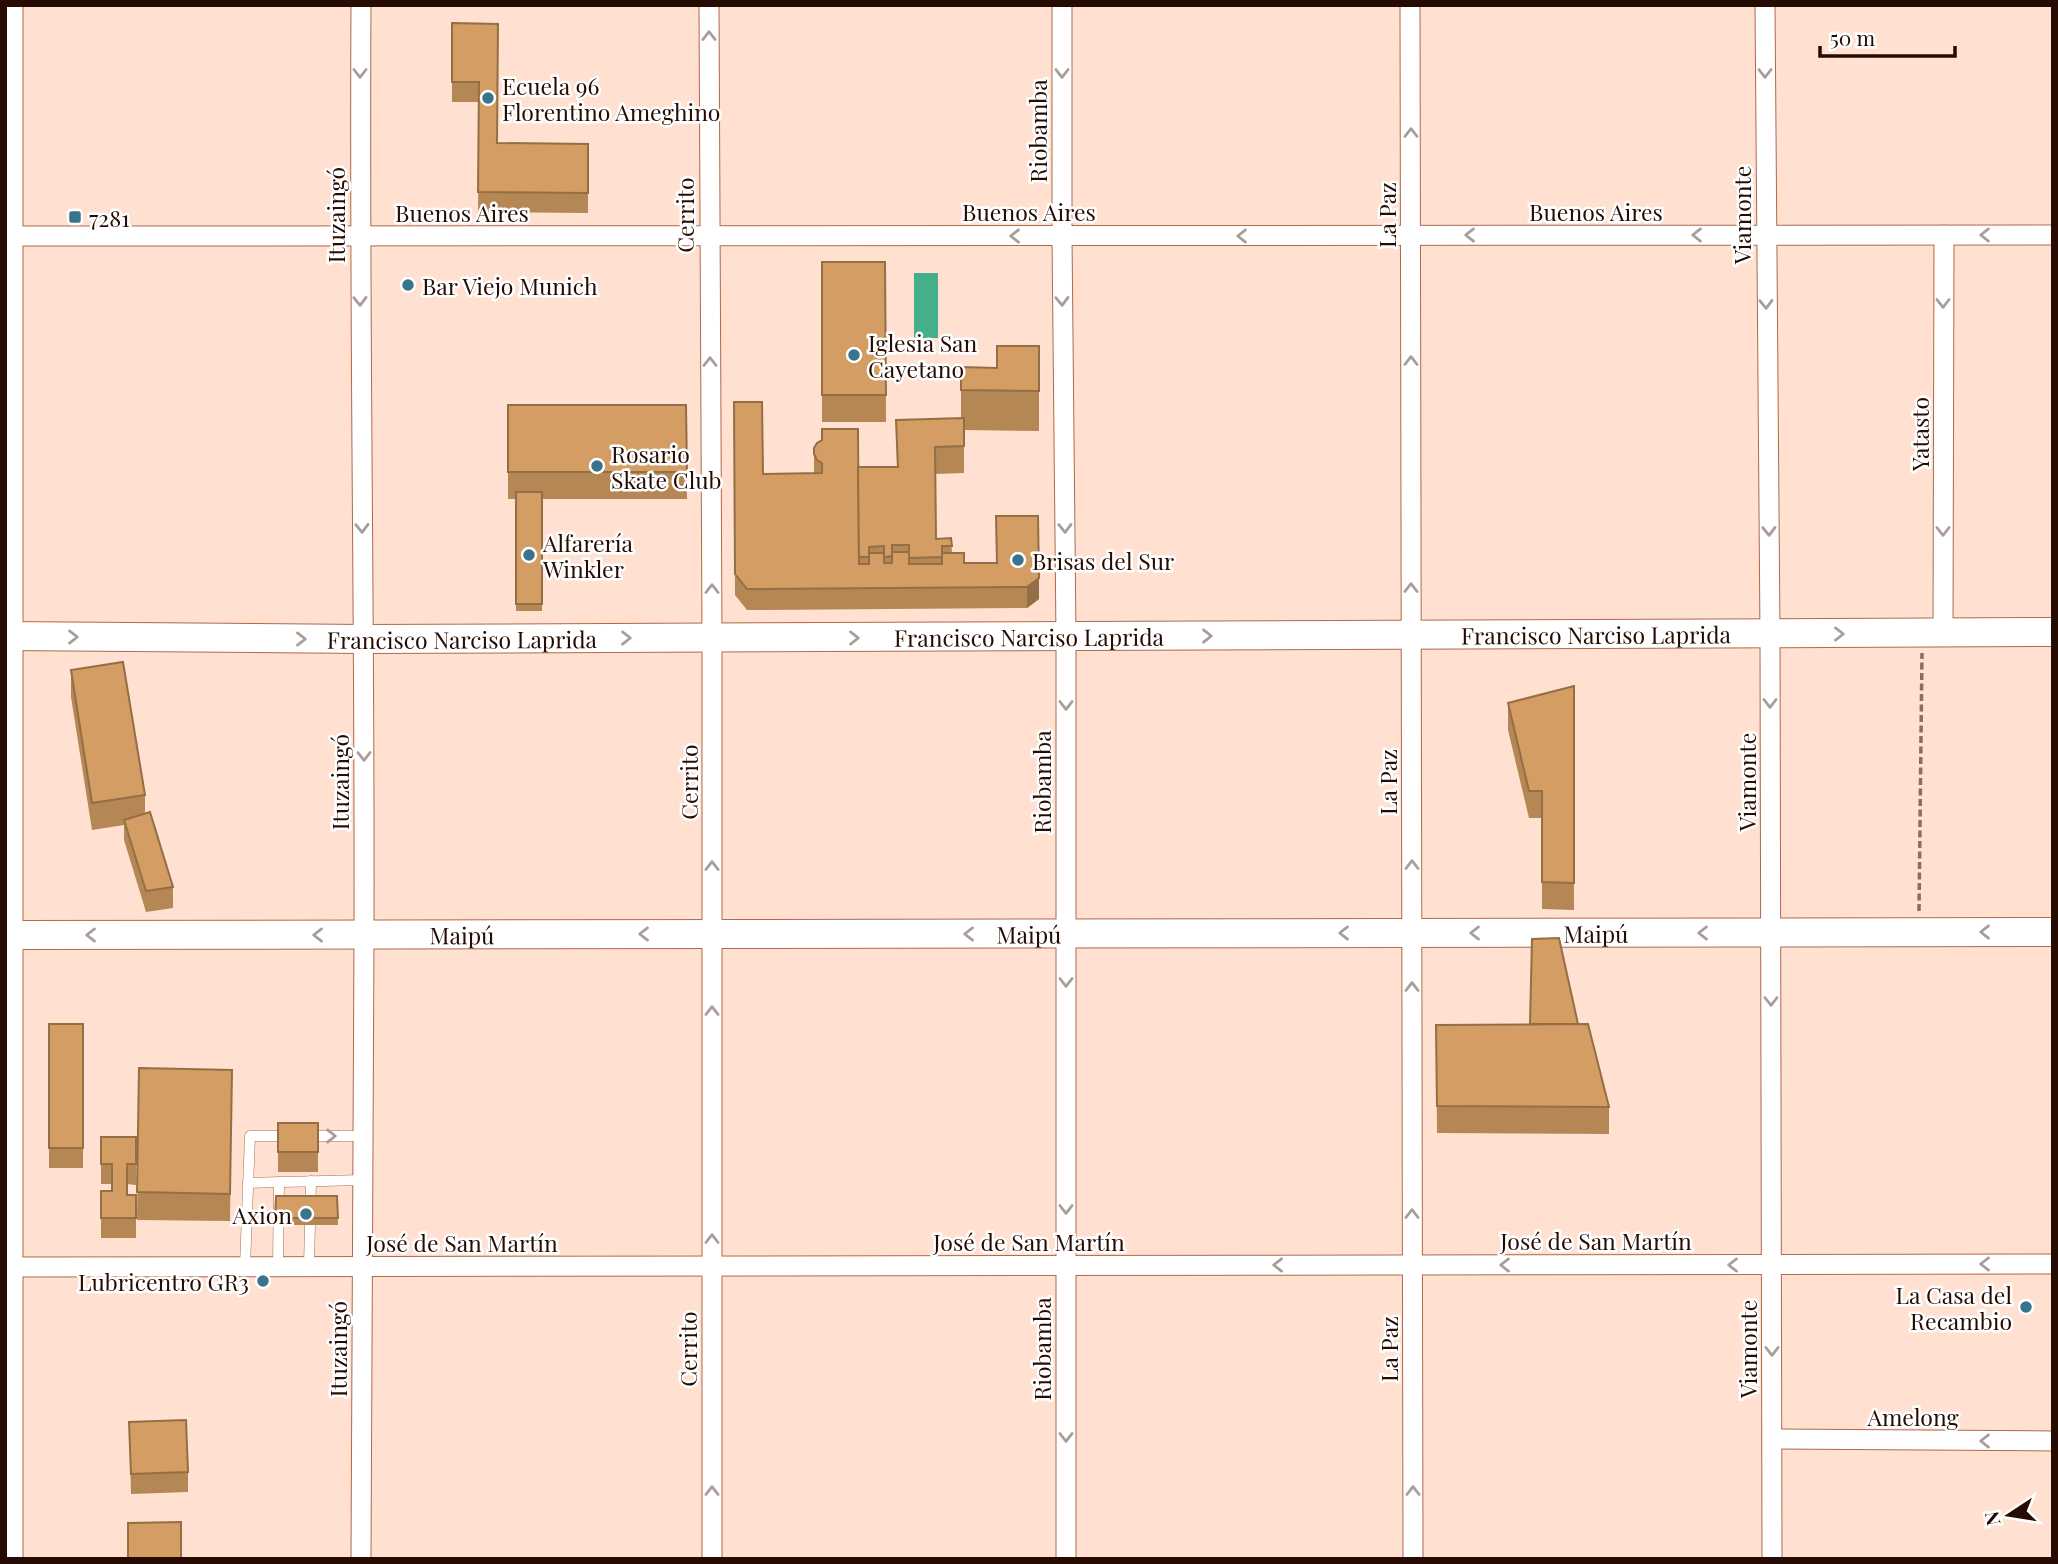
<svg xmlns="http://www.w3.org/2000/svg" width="2058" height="1564" font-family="'Playfair Display',serif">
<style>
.water{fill:#44af8a}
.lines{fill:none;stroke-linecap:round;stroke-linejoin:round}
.service-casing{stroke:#ae6a49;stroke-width:11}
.minor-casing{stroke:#ae6a49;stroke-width:21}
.secondary-casing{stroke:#ae6a49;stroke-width:30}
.path{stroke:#8a6e62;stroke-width:3.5;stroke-dasharray:7 3.5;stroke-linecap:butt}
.service{stroke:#fff;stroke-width:10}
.minor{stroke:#fff;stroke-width:19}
.secondary{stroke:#fff;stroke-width:28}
.wall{fill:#b58755}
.shaded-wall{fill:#946e45}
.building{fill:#d39d63;stroke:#946e45;stroke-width:2}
.oneway{stroke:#a89d99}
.poi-dot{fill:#38748c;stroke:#fff;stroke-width:2.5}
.labels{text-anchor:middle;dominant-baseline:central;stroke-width:5;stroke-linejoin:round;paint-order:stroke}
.poi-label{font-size:23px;fill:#250b01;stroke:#fff;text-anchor:start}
.street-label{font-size:23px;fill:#250b01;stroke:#fff}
</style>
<rect width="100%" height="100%" fill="#ffe0d1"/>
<!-- water -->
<rect class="water" x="914" y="273" width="24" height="65"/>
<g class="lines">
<!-- service casing -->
<g class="service-casing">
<g id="service">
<polyline points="307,1136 363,1136"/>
<polyline points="248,1183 362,1180"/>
<polyline points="245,1266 250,1136 289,1136"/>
<polyline points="278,1266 279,1182"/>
<polyline points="309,1266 311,1181"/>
</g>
</g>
<!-- minor casing -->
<g class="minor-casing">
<g id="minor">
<path d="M 361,5 C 359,315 365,625 364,934 C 364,1142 361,1351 361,1559"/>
<polyline points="709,5 712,638 712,1559"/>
<polyline points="1062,5 1062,236 1066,637 1066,1559"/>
<polyline points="1410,5 1413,1559"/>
<polyline points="1765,5 1770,635 1772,1559"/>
<polyline points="5,236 2053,235"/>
<polyline points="1943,633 1944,235"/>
<polyline points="5,1267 2053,1264"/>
<polyline points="1772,1439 2053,1441"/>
<polyline points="13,1559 13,5"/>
</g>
</g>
<!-- secondary casing -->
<g class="secondary-casing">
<g id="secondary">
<path id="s1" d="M 5,636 L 364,639 L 2053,632"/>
<path id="s2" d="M 5,935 L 2053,932"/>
</g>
</g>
<!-- path -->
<polyline class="path" points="1919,911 1922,653"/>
<!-- service -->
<use href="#service" class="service"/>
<!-- minor -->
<use href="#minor" class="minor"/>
<!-- secondary -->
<use href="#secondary" class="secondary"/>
</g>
<!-- wall -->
<g class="wall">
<polygon points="452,23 498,24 497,143 588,144 588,213 478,212 479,102 452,102"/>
<polygon points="822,262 885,262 886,422 822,422"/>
<polygon points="1039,346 1039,431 964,430 964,473 935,474 936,539 951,538 952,553 964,563 996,563 996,516 1039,599 1027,608 747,610 735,595 734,402 763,474 814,473 814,448 859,467 897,467 896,420 961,418 961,367 997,368"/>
<polygon points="508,405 686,405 687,499 542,499 542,611 516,611 516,499 508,499"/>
<polygon points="71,670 145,795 145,813 173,887 173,908 146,912 124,840 124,825 92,830 71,697"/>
<polygon points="1574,686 1574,910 1542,909 1542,818 1529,818 1508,730 1508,703"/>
<rect x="49" y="1024" width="34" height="144"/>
<polygon points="1578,1024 1609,1107 1609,1134 1437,1133 1436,1025"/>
<polygon points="139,1068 232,1070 230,1221 137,1220"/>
<rect x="278" y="1123" width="40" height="49"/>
<polygon points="101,1137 136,1137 136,1185 127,1184 127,1195 136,1195 136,1238 101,1238 101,1191 112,1191 112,1184 101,1184"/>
<polygon points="276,1196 337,1196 338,1225 275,1225"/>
<polygon points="129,1422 188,1472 188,1492 131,1494"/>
</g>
<!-- shaded-wall -->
<polygon class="shaded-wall" points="1039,578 1039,599 1027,608 1027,587"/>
<!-- building -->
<g class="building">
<polygon points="452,23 498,24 497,143 588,144 588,193 478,192 479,82 452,82"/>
<polygon points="822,262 885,262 886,395 822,395"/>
<polygon points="997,346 1039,346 1039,391 961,390 961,367 997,368"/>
<polygon points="734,402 762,402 763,474 822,473 822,463 817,460 814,454 814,448 817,443 822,440 822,429 858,429 859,564 869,564 869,553 884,553 884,563 892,563 892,552 909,552 909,564 942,564 942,553 964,553 964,563 997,563 996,516 1038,516 1039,578 1027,587 747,589 735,574"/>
<polygon points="508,405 686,405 687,472 508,472"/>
<polygon points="964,418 964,446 935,447 936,539 951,538 952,546 942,546 942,557 909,558 909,545 892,545 892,556 884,557 884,546 869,547 869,557 859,557 858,467 898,467 896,420"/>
<rect x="516" y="492" width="26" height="112"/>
<polygon points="123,662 145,795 92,803 71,670"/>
<polygon points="1574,686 1574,883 1542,882 1542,791 1529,791 1508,703"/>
<polygon points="150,812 173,887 146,891 124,820"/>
<polygon points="1559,938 1578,1024 1530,1024 1532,939"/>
<rect x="49" y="1024" width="34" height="124"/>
<polygon points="1588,1024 1609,1107 1437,1106 1436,1025"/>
<polygon points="139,1068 232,1070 230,1194 137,1192"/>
<rect x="278" y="1123" width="40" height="29"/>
<polygon points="101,1137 136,1137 136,1164 127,1164 127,1195 136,1195 136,1218 101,1218 101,1191 112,1191 112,1164 101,1164"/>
<polygon points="276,1196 337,1196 338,1218 275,1218"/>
<polygon points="186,1420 188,1472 131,1474 129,1422"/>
<polygon points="181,1522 181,1559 128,1559 128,1523"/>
</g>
<!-- one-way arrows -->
<defs><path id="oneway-chevron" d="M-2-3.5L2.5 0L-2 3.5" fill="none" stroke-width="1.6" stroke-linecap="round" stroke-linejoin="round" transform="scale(1.75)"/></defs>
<g class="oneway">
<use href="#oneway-chevron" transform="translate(709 36) rotate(-90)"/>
<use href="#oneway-chevron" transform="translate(360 73) rotate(90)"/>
<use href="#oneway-chevron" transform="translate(1062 73) rotate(90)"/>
<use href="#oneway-chevron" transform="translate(1765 73) rotate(90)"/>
<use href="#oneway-chevron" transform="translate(1411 133) rotate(-90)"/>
<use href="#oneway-chevron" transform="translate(1470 235) rotate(180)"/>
<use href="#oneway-chevron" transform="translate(1697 235) rotate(180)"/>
<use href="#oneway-chevron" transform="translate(1985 235) rotate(180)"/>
<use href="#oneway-chevron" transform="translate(1015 236) rotate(180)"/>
<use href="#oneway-chevron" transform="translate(1242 236) rotate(180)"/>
<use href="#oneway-chevron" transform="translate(360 301) rotate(89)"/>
<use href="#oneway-chevron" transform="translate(1062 301) rotate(89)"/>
<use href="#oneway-chevron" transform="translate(1943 303) rotate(90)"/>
<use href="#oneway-chevron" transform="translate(1766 304) rotate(89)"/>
<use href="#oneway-chevron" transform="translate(1411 361) rotate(-90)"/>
<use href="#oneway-chevron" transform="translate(710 362) rotate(-90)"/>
<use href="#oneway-chevron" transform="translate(362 528) rotate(89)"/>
<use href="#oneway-chevron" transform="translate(1065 528) rotate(89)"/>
<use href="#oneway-chevron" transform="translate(1769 531) rotate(89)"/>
<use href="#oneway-chevron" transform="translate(1943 531) rotate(90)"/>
<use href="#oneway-chevron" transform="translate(1411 588) rotate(-90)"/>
<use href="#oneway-chevron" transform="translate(712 589) rotate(-90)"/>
<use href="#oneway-chevron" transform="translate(1839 634)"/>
<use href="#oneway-chevron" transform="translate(1207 636)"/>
<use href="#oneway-chevron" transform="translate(73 637)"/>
<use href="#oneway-chevron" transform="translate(626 638)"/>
<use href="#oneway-chevron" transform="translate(854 638)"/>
<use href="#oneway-chevron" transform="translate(301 639)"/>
<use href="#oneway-chevron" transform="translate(1770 703) rotate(90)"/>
<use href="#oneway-chevron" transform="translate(1066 705) rotate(90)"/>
<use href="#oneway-chevron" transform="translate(364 756) rotate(90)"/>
<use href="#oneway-chevron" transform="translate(1412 865) rotate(-90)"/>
<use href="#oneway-chevron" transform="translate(712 866) rotate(-90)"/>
<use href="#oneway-chevron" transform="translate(1985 932) rotate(180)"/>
<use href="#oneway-chevron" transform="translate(1344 933) rotate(180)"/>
<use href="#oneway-chevron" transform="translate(1475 933) rotate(180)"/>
<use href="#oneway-chevron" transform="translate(1703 933) rotate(180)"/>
<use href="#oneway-chevron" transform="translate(644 934) rotate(180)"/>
<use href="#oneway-chevron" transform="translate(969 934) rotate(180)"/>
<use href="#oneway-chevron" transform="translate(91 935) rotate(180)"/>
<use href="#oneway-chevron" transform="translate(318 935) rotate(180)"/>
<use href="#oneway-chevron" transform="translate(1066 982) rotate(90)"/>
<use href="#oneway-chevron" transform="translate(1412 987) rotate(-90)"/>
<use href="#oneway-chevron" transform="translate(1771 1001) rotate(90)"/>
<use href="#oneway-chevron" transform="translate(712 1011) rotate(-90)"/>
<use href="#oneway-chevron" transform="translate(331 1136)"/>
<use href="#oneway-chevron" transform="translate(1066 1209) rotate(90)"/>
<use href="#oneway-chevron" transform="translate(1412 1214) rotate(-90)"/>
<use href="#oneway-chevron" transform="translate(712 1239) rotate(-90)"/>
<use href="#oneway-chevron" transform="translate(1985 1264) rotate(180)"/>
<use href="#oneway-chevron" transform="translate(1278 1265) rotate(180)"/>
<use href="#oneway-chevron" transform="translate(1505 1265) rotate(180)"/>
<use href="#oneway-chevron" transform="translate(1733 1265) rotate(180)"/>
<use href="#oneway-chevron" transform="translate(1772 1351) rotate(90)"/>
<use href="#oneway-chevron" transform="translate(1066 1437) rotate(90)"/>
<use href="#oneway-chevron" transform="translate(1985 1441) rotate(-180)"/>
<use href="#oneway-chevron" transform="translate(712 1491) rotate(-90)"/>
<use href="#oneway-chevron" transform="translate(1413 1491) rotate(-90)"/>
</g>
<!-- markers -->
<g class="poi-dot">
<circle cx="488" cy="98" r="7"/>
<rect x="68" y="210" width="14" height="14" rx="3.5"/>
<circle cx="408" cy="285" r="7"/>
<circle cx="854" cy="355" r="7"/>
<circle cx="597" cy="466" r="7"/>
<circle cx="529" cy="555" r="7"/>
<circle cx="1018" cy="560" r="7"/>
<circle cx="306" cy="1214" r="7"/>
<circle cx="263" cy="1281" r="7"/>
<circle cx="2026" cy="1307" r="7"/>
</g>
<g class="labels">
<!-- poi labels -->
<g class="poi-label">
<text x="502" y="85">Ecuela 96<tspan x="502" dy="26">Florentino Ameghino</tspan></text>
<text x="89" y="217">7281</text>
<text x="422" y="285">Bar Viejo Munich</text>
<text x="868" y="342">Iglesia San<tspan x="868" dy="26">Cayetano</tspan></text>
<text x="611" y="453">Rosario<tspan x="611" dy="26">Skate Club</tspan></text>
<text x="543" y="542">Alfarería<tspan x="543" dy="26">Winkler</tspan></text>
<text x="1032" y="560">Brisas del Sur</text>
<text x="292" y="1214" text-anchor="end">Axion</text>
<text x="249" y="1281" text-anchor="end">Lubricentro GR3</text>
<text x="2012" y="1294" text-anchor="end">La Casa del<tspan x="2012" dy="26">Recambio</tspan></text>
</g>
<!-- street labels -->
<g class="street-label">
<text transform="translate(1037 131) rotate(-90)">Riobamba</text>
<text x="1029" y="211">Buenos Aires</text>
<text x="1596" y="211">Buenos Aires</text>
<text x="462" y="212">Buenos Aires</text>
<text transform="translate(335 215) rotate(-90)">Ituzaingó</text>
<text transform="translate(684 215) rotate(-90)">Cerrito</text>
<text transform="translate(1386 215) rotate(-90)">La Paz</text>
<text transform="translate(1741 215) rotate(-90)">Viamonte</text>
<text transform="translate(1919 434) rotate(-90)">Yatasto</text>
<text stroke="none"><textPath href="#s1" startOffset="1591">Francisco Narciso Laprida</textPath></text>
<text stroke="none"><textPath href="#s1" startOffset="1024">Francisco Narciso Laprida</textPath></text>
<text stroke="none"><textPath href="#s1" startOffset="457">Francisco Narciso Laprida</textPath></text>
<text transform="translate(339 782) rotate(-90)">Ituzaingó</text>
<text transform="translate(688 782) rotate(-90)">Cerrito</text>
<text transform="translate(1041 782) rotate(-90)">Riobamba</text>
<text transform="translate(1387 782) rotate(-90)">La Paz</text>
<text transform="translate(1746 782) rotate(-90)">Viamonte</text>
<text stroke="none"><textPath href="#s2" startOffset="1591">Maipú</textPath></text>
<text stroke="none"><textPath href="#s2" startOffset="1024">Maipú</textPath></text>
<text stroke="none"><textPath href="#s2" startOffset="457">Maipú</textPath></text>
<text x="1596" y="1240">José de San Martín</text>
<text x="1029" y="1241">José de San Martín</text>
<text x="462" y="1242">José de San Martín</text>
<text transform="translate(337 1349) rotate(-90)">Ituzaingó</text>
<text transform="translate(687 1349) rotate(-90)">Cerrito</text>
<text transform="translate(1041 1349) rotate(-90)">Riobamba</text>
<text transform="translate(1388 1349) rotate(-90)">La Paz</text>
<text transform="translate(1747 1349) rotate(-90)">Viamonte</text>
<text x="1913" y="1416">Amelong</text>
</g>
</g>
<!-- border -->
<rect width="2058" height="1564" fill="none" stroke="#250b01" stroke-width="14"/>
<!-- north arrow -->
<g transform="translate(2009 1515) rotate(258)" stroke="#ffffff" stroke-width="5" paint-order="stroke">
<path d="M0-5L12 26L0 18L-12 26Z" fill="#250b01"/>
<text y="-10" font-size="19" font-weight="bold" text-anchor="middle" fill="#250b01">N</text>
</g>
<!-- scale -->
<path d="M1820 46v10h135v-10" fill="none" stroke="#250b01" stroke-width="3.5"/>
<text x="1830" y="46" font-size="21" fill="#250b01" stroke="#ffffff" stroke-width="5" paint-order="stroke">50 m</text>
</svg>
